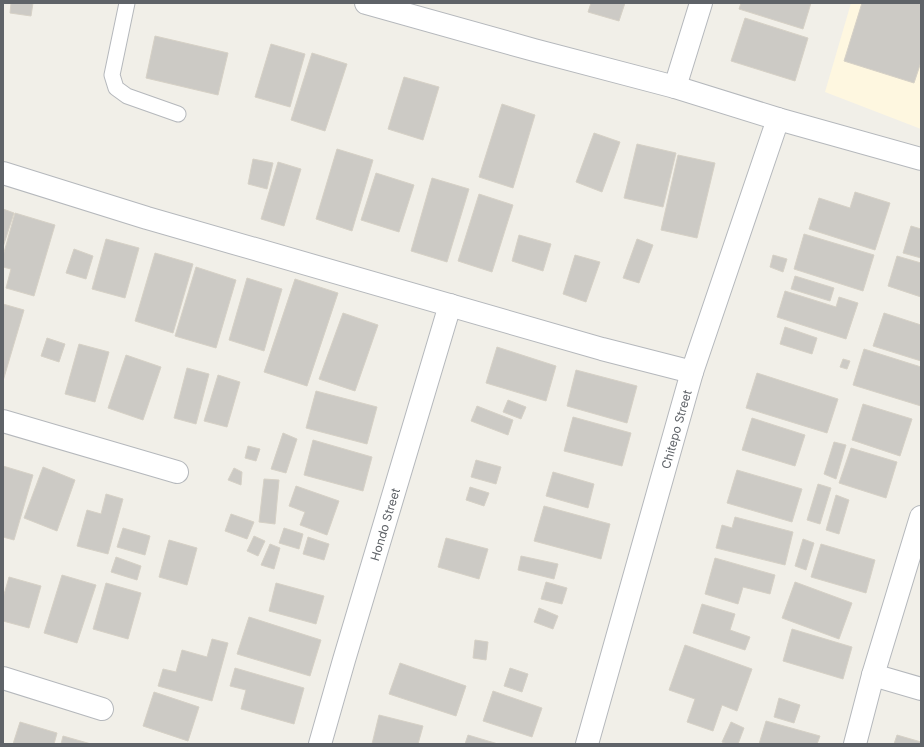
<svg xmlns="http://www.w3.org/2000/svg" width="924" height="747" font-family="Inter,sans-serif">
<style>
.commercial{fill:#fef7e0}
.building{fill:#cccac5;stroke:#d6d1c6}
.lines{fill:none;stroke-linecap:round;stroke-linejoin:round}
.service-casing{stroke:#b5b8bc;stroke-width:17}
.minor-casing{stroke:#b5b8bc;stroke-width:24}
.service{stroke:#fff;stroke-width:15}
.minor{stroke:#fff;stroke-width:22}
.labels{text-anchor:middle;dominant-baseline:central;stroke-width:4;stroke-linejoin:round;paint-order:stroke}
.street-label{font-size:12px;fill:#5f6368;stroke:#fff}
</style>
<rect width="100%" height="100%" fill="#f1efe8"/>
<!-- commercial -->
<polygon class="commercial" points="851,3 921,3 921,129 825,92"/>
<!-- building -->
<g class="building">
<polygon points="11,3 33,3 31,16 10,13"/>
<polygon points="591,3 625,3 619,21 588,12"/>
<polygon points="741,3 811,3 803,29 739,9"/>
<polygon points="862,3 921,3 921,62 914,83 844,61"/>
<polygon points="745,18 808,38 795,81 731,61"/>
<polygon points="155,36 228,53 218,95 146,78"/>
<polygon points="271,44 305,54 290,107 255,97"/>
<polygon points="312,53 347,64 325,131 291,120"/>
<polygon points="404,77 439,87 423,140 388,129"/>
<polygon points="502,104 535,115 513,188 479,177"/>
<polygon points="594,133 620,142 602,192 576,182"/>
<polygon points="637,144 676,153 663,207 624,198"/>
<polygon points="337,149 373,160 352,231 316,219"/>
<polygon points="678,155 715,163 697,238 661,230"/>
<polygon points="253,159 273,163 267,189 248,184"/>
<polygon points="278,162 301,169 284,226 261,219"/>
<polygon points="376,173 414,185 399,232 361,220"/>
<polygon points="432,178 469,189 447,262 411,251"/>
<polygon points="855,192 890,203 875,250 809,229 819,198 850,208"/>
<polygon points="479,194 513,205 492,272 458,261"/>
<polygon points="3,209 14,213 3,247"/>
<polygon points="15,213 55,225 34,296 6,288 11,269 3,267 3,256"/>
<polygon points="911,226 921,229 921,258 903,253"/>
<polygon points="804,234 874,255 863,291 794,269"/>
<polygon points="519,235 551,244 543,271 512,261"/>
<polygon points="106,239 139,248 125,298 92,289"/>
<polygon points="637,239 653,245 639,283 623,278"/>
<polygon points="74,249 93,256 86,279 66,273"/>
<polygon points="155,253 193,264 173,333 135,321"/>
<polygon points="575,255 600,262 586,302 563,294"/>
<polygon points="773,255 787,259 783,272 770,267"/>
<polygon points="897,256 921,263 921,297 888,286"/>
<polygon points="196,267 236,280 216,348 175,336"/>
<polygon points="795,276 834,288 830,301 791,289"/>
<polygon points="247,278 282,289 264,351 229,340"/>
<polygon points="295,279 338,293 307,386 264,372"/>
<polygon points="785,291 836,307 839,297 858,303 846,339 777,317"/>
<polygon points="3,304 24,310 3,381"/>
<polygon points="343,313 378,325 355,391 319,379"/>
<polygon points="884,313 921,325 921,361 873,346"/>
<polygon points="785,327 817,338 812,354 780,344"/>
<polygon points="47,338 65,344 59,362 41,356"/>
<polygon points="79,344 109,352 95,402 65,394"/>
<polygon points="497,347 556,366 546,401 486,383"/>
<polygon points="864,349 921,367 921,406 853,385"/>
<polygon points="126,355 161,367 143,420 108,408"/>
<polygon points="843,359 850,361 847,369 840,367"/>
<polygon points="187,368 209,374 196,424 174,418"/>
<polygon points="576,370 637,386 627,423 567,406"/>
<polygon points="757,373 838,399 827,433 746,408"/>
<polygon points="218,375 240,382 227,427 204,421"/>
<polygon points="316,391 377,407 367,444 306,428"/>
<polygon points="508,400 526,407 521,419 503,412"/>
<polygon points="863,404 912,419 900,456 852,440"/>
<polygon points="477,406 513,420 508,435 471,421"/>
<polygon points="573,417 631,433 622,466 564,451"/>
<polygon points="752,418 805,435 795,466 742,450"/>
<polygon points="283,433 297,439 286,473 271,469"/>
<polygon points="313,440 372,457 363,491 304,475"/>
<polygon points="834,442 846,445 836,479 824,474"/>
<polygon points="248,446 260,449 256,461 245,458"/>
<polygon points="851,448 897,462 886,498 839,483"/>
<polygon points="476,460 501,467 496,484 471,477"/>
<polygon points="3,466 33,475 14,540 3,537"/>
<polygon points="43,467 75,480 57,531 24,518"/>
<polygon points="234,468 242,472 241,485 228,480"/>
<polygon points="737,470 802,489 792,522 727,503"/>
<polygon points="553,472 594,484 588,508 546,496"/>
<polygon points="264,479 279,480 275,524 259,522"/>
<polygon points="818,484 831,488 820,524 807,520"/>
<polygon points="296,486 339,501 327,535 300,525 305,512 289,506"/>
<polygon points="470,487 489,493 484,506 466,500"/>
<polygon points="106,494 123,499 108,554 77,546 87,510 101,514"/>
<polygon points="836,495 849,500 839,534 826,530"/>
<polygon points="544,506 610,524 601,559 534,541"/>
<polygon points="231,514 254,522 247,539 225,531"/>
<polygon points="735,517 793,532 785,565 716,548 722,525 732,528"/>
<polygon points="123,528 150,536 145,555 117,547"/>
<polygon points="284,528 303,534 299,549 279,543"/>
<polygon points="254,536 265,541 258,556 247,551"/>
<polygon points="308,537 329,544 324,560 303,554"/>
<polygon points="446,538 488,549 479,579 438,567"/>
<polygon points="803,539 814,543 806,570 795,566"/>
<polygon points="169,540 197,548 187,585 159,577"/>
<polygon points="270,544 280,548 274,569 261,565"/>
<polygon points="821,544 875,560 866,593 811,577"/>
<polygon points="521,556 558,564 554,579 518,570"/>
<polygon points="116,557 141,566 137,580 111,572"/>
<polygon points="715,558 775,575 770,594 743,587 738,604 705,594"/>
<polygon points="62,575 96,585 77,643 44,633"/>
<polygon points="9,577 41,586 29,628 3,621 3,598"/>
<polygon points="546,582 567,588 562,604 541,599"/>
<polygon points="795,582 852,603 839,639 782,618"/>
<polygon points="106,583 141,593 128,639 93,629"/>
<polygon points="276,583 324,596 316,624 269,611"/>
<polygon points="702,604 735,614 730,630 750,637 745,650 693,633"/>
<polygon points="539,608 558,616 553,629 534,622"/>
<polygon points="249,617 321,640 310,676 237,654"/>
<polygon points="792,629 852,647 843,679 783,661"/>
<polygon points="212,639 228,643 212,701 158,686 163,669 176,672 182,650 207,657"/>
<polygon points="475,640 488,642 486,660 473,658"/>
<polygon points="685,645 752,669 737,711 722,705 713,731 687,722 695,699 669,690"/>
<polygon points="400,663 466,686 456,716 389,694"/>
<polygon points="235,668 304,688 294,724 241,709 246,690 230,686"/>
<polygon points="510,668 528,674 522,692 504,686"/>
<polygon points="493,691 542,708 532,737 483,721"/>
<polygon points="154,692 199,707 188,741 143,726"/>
<polygon points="779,698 800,705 794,723 774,717"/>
<polygon points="379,715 423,726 418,744 372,744"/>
<polygon points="766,721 820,736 817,744 759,744"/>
<polygon points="20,722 57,733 54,744 13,744"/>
<polygon points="731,722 744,728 738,744 727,744 722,742"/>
<polygon points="468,735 498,744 465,744"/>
<polygon points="897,735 921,742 921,744 894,744"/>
<polygon points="63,736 91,744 61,744"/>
</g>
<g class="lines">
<!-- service casing -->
<g class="service-casing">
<polyline id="service" points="127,3 112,75 116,88 127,96 178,114"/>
</g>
<!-- minor casing -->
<g class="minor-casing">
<g id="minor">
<polyline points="366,3 534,50 675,87 778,119 921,159"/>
<polyline points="675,87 701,3"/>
<polyline points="3,173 147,218 602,349 692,372"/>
<polyline points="3,421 177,472"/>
<polyline points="873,675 921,689"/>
<polyline points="3,678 102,709"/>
<path id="s1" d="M 320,744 L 344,660 L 450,305"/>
<path id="s2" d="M 587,744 L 692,372 L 778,119"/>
<polyline points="855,744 873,675 921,517"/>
</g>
</g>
<!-- service -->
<use href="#service" class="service"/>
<!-- minor -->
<use href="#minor" class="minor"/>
</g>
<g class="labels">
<!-- street labels -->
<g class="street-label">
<text stroke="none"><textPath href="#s2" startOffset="327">Chitepo Street</textPath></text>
<text stroke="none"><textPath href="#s1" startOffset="229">Hondo Street</textPath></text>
</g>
</g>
<!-- border -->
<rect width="924" height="747" fill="none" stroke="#5f6368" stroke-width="8"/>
</svg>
